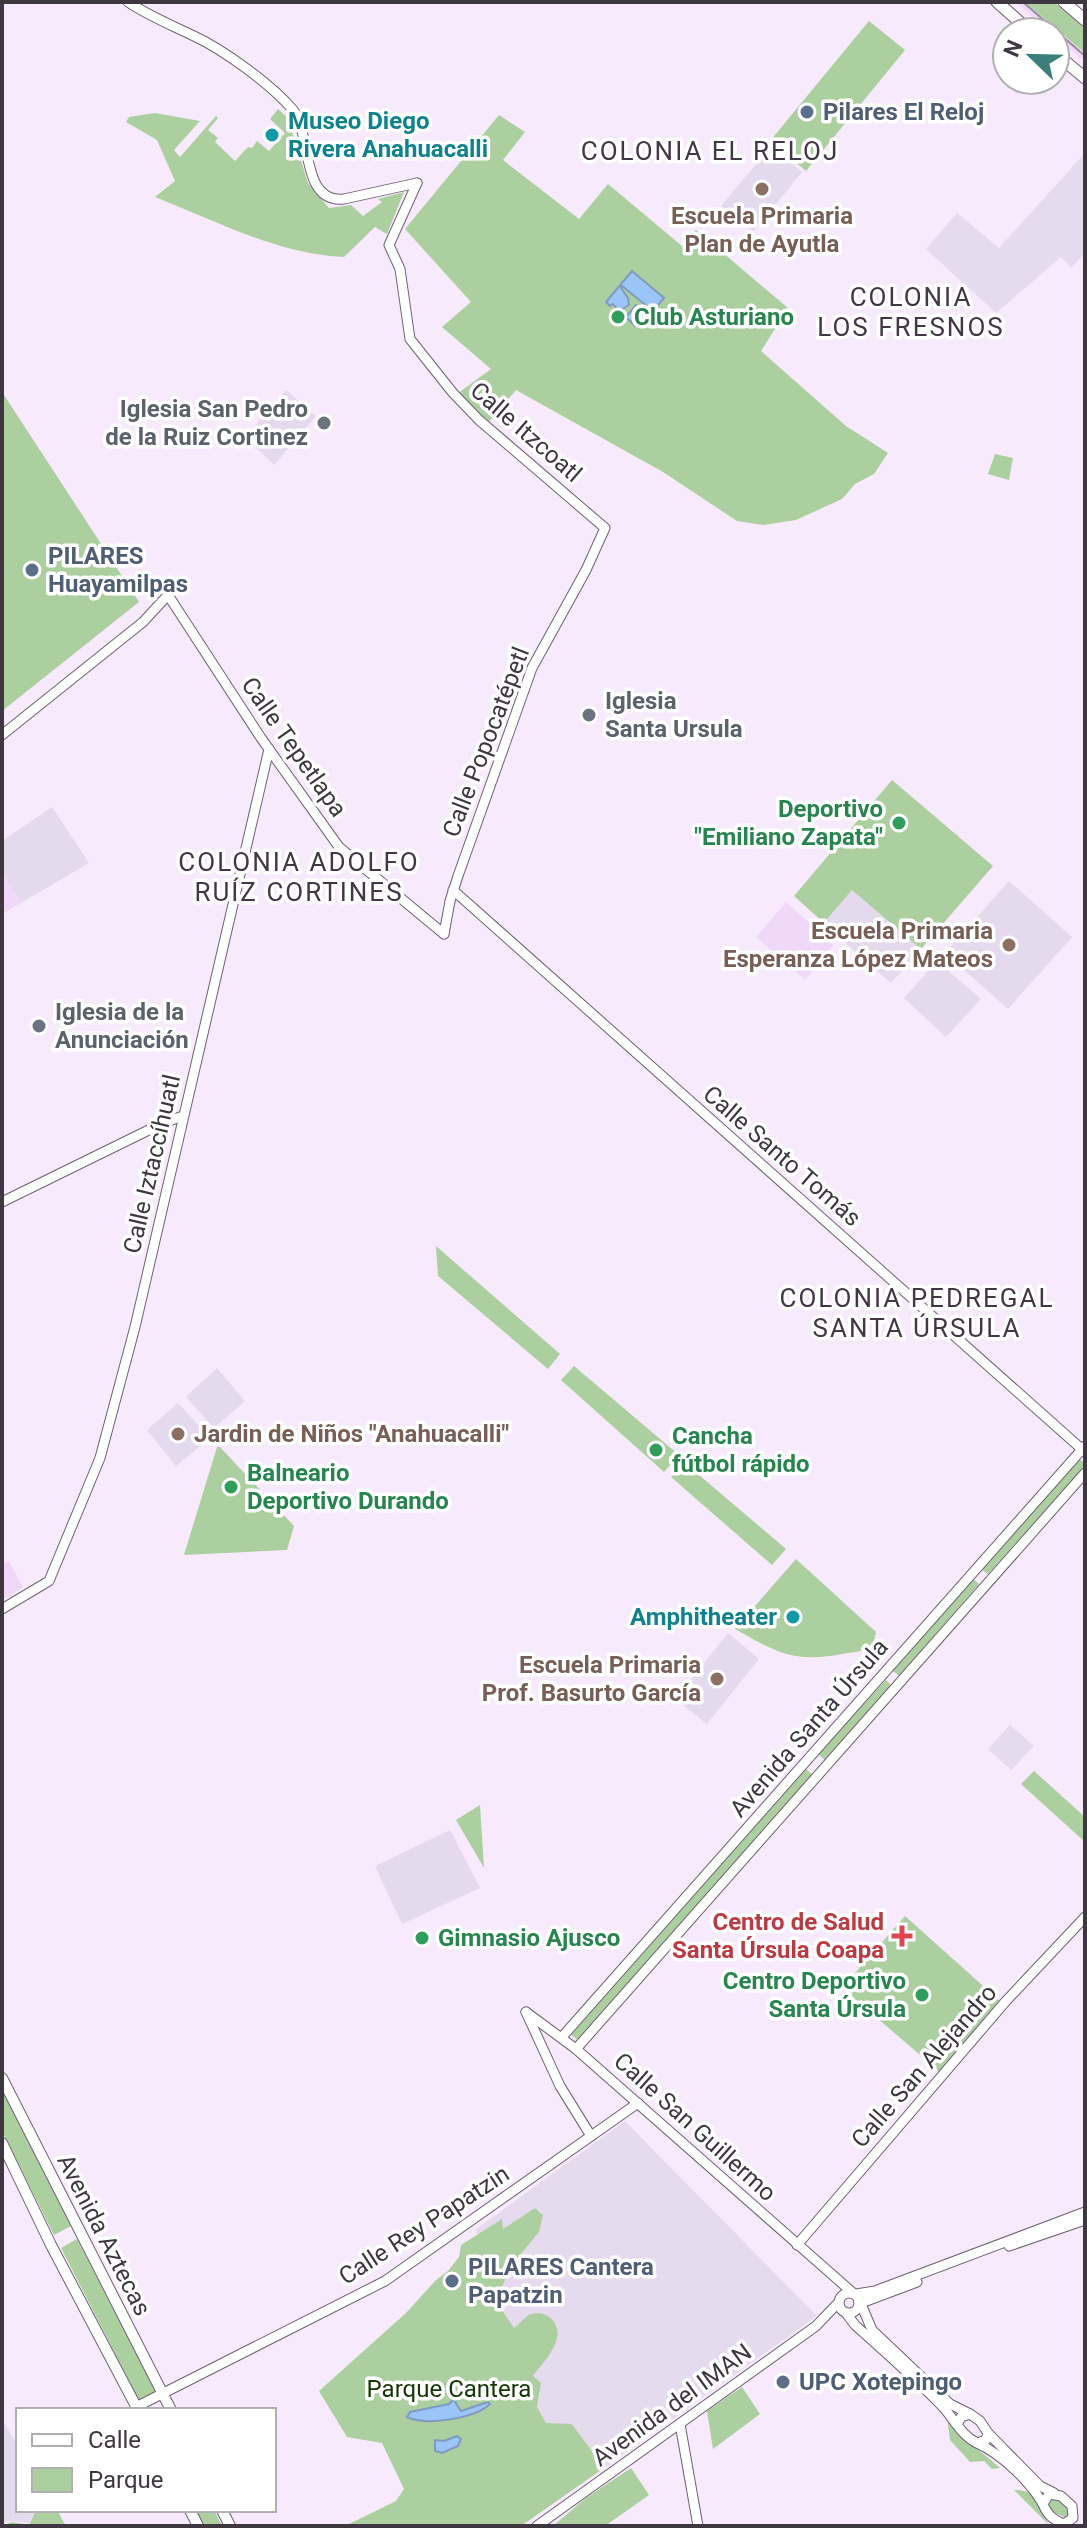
<svg xmlns="http://www.w3.org/2000/svg" width="1087" height="2528" font-family="Roboto,sans-serif">
<style>
.built{fill:#f0d9f8}
.industrial{fill:#e5daee}
.education{fill:#e5d9ee}
.green{fill:#abcf9e}
.water{fill:#9cc5f7;stroke:#809ac0;stroke-width:2}
.lines{fill:none;stroke-linecap:round;stroke-linejoin:round}
.secondary-casing{stroke:#706075;stroke-width:11}
.primary-casing{stroke:#706075;stroke-width:12}
.highway-casing{stroke:#706075;stroke-width:13}
.secondary{stroke:#fff;stroke-width:9}
.primary{stroke:#fff;stroke-width:10}
.highway{stroke:#fff;stroke-width:11}
.tram{stroke:#958b99;stroke-width:2}
.service-dot{fill:#5c6f8a;stroke:#fff;stroke-width:3}
.culture-dot{fill:#0f9aa8;stroke:#fff;stroke-width:3}
.education-dot{fill:#8d6e63;stroke:#fff;stroke-width:3}
.leisure-dot{fill:#2e9e5b;stroke:#fff;stroke-width:3}
.worship-dot{fill:#6b7280;stroke:#fff;stroke-width:3}
.health-dot{fill:#e0444e;stroke:#fff;stroke-width:3}
.labels{text-anchor:middle;dominant-baseline:central;stroke-width:7;stroke-linejoin:round;paint-order:stroke}
.service-label{font-size:24px;font-weight:bold;fill:#4e5e75;stroke:#fff;text-anchor:start}
.culture-label{font-size:24px;font-weight:bold;fill:#0d838f;stroke:#fff;text-anchor:start}
.education-label{font-size:24px;font-weight:bold;fill:#785e54;stroke:#fff;text-anchor:end}
.leisure-label{font-size:24px;font-weight:bold;fill:#27864d;stroke:#fff;text-anchor:start}
.worship-label{font-size:24px;font-weight:bold;fill:#5b616d;stroke:#fff;text-anchor:start}
.street-label{font-size:24px;fill:#3e3741;stroke:#fff}
.health-label{font-size:24px;font-weight:bold;fill:#be3a42;stroke:#fff;text-anchor:end}
.park-label{font-size:24px;fill:#133801;stroke:#fff}
.neighbourhood-label{font-size:26px;letter-spacing:2px;fill:#443549;stroke:#fff}
</style>
<rect width="100%" height="100%" fill="#f8eafd"/>
<!-- built -->
<g class="built">
<polygon points="1015,2 1025,2 1031,7 1085,53 1085,62 1055,36 1055,32 1050,32"/>
<polygon points="2,872 21,903 2,914"/>
<polygon points="786,902 834,945 805,980 756,937"/>
<polygon points="9,1561 23,1587 2,1600 2,1564"/>
</g>
<!-- industrial -->
<g class="industrial">
<polygon points="1085,153 1085,253 1071,268 1061,257 996,313 926,249 957,213 999,248"/>
<polygon points="1010,1725 1034,1746 1011,1770 988,1749"/>
<polygon points="625,2121 817,2316 604,2468 572,2424 546,2424 537,2407 540,2394 533,2377 556,2342 557,2326 551,2318 525,2318 514,2328 496,2301 511,2266 539,2232 542,2212 535,2208 485,2245 475,2230"/>
</g>
<!-- education -->
<g class="education">
<polygon points="771,146 802,172 753,232 721,206"/>
<polygon points="286,390 316,416 274,465 245,437"/>
<polygon points="52,807 89,863 21,903 2,872 2,841"/>
<polygon points="1009,881 1072,937 1008,1009 945,953"/>
<polygon points="852,890 921,949 891,983 824,924"/>
<polygon points="937,961 981,999 946,1037 904,998"/>
<polygon points="217,1368 245,1401 214,1428 186,1397"/>
<polygon points="178,1403 210,1438 176,1466 147,1430"/>
<polygon points="728,1633 759,1659 707,1724 675,1699"/>
<polygon points="450,1830 480,1888 402,1924 375,1866"/>
<polygon points="2,2420 18,2446 18,2510 35,2510 29,2523 11,2521 2,2523"/>
</g>
<!-- green -->
<g class="green">
<polygon points="1025,2 1054,2 1085,28 1085,53"/>
<polygon points="869,21 905,50 806,171 770,141"/>
<path d="M 278,109 L 288,118 L 308,183 L 329,208 L 351,205 L 363,216 L 382,202 L 378,199 L 404,192 L 387,234 L 375,227 L 344,257 C 278,254 216,221 155,197 L 175,181 L 157,140 L 126,122 L 129,117 L 155,113 L 200,121 L 174,150 L 180,157 L 216,116 L 218,118 L 208,130 L 218,138 L 215,142 L 235,161 L 248,147 L 252,148 L 257,141 L 269,151 L 285,133 L 270,119 Z"/>
<polygon points="499,115 525,132 503,160 579,219 608,184 682,246 696,230 788,308 761,351 846,426 888,453 874,474 855,484 842,499 796,520 763,525 737,521 663,472 516,390 489,422 457,394 491,369 442,327 471,302 405,229"/>
<polygon points="2,392 139,602 2,711"/>
<polygon points="995,454 1013,458 1009,480 988,474"/>
<polygon points="892,780 993,866 921,949 852,890 824,923 794,896"/>
<polygon points="436,1246 560,1354 548,1369 438,1276"/>
<polygon points="574,1366 679,1455 664,1472 561,1380"/>
<polygon points="217,1447 220,1447 294,1526 287,1550 184,1555"/>
<polygon points="1079,1459 1085,1463 1084,1467 988,1574 981,1569"/>
<polygon points="685,1463 786,1549 772,1565 671,1477"/>
<path d="M 796,1559 L 876,1632 L 873,1646 C 864,1652 853,1652 843,1654 C 792,1663 778,1653 735,1629 Z"/>
<polygon points="972,1578 979,1584 899,1676 893,1671"/>
<polygon points="886,1680 892,1686 825,1760 818,1754"/>
<polygon points="806,1769 813,1775 578,2040 571,2035"/>
<polygon points="1034,1771 1085,1817 1085,1842 1021,1784"/>
<polygon points="480,1805 484,1868 456,1820"/>
<polygon points="905,1916 1001,2002 940,2072 842,1988"/>
<polygon points="2,2089 71,2226 54,2235 2,2131"/>
<path d="M 535,2208 L 543,2215 L 539,2232 L 511,2266 L 496,2301 L 514,2328 C 519,2324 524,2318 529,2315 C 545,2308 561,2322 557,2338 C 554,2352 541,2365 533,2376 L 541,2383 L 537,2407 L 546,2423 L 572,2424 L 604,2468 L 521,2526 L 345,2526 L 396,2501 L 404,2489 L 382,2443 L 347,2437 L 319,2391 L 406,2313 L 436,2280 L 448,2271 L 459,2257 L 461,2245 L 502,2219 L 503,2229 Z"/>
<polygon points="77,2239 157,2393 140,2402 61,2248"/>
<polygon points="742,2387 760,2414 713,2449 707,2411"/>
<path d="M 947,2417 C 963,2443 979,2448 1000,2468 L 992,2469 L 984,2461 L 970,2462 L 950,2440 Z"/>
<polygon points="631,2468 649,2495 605,2526 553,2526 586,2498"/>
<path d="M 1014,2490 C 1039,2490 1039,2504 1049,2525 Z"/>
<path d="M 1049,2499 C 1061,2499 1067,2502 1070,2514 L 1066,2518 L 1051,2511 L 1047,2504 Z"/>
<polygon points="36,2510 57,2510 66,2526 2,2526 12,2522 29,2525"/>
<polygon points="195,2510 214,2510 222,2526 203,2526"/>
</g>
<!-- water -->
<g class="water">
<polygon points="632,271 664,298 646,320 642,318 635,326 626,317 636,305 644,314 648,307 622,286 621,288 628,298 629,305 619,311 613,304 610,306 606,302"/>
<path d="M 463,2389 L 466,2391 L 455,2402 L 461,2411 L 488,2402 L 490,2404 C 474,2419 425,2426 407,2417 L 410,2412 L 449,2404 Z"/>
<polygon points="457,2436 461,2439 458,2446 442,2453 435,2451 435,2440 444,2441"/>
</g>
<g class="lines">
<!-- secondary casing -->
<g class="secondary-casing">
<g id="secondary">
<path d="M 128,2 C 149,16 171,25 194,36 C 224,50 272,85 293,110 C 312,133 300,204 344,199 L 417,183"/>
<polyline points="417,183 389,245 400,269 410,339 453,393 479,420 605,528 586,570 532,668 458,876 450,901 444,934"/>
<polyline points="2,735 143,622 168,595 261,738 339,847 444,934"/>
<polyline points="453,890 1085,1452"/>
<polyline points="2,1202 163,1123 183,1116"/>
<polyline points="2,1609 49,1581 100,1458 135,1327 269,749"/>
<polyline points="526,2012 576,2049 853,2293"/>
<polyline points="526,2012 560,2086 591,2136"/>
<polyline points="562,2037 1085,1446"/>
<polyline points="576,2049 1085,1473"/>
<polyline points="797,2245 1006,2001 1085,1917"/>
<polyline points="1009,2246 1085,2220"/>
<circle cx="849" cy="2303" r="10"/>
<polyline points="856,2294 875,2291 1085,2212"/>
<polyline points="861,2303 917,2282"/>
<polyline points="861,2304 872,2330 950,2404 970,2414"/>
<path d="M 846,2313 L 855,2325 C 885,2352 915,2378 943,2407 C 954,2419 961,2435 977,2443 L 986,2440 L 988,2433 L 980,2421 L 970,2414 L 961,2417 L 957,2425"/>
<polyline points="136,2407 385,2281 638,2103"/>
<polyline points="680,2424 698,2526"/>
<polyline points="988,2433 1040,2486 1054,2493"/>
<path d="M 977,2443 C 1001,2454 1029,2480 1043,2504"/>
<path d="M 1064,2524 L 1073,2518 L 1072,2506 L 1061,2496 L 1049,2494 L 1043,2504 C 1048,2517 1055,2520 1067,2526"/>
<polyline points="537,2526 816,2326 838,2303"/>
</g>
</g>
<!-- primary casing -->
<g class="primary-casing">
<g id="primary">
<polyline points="2,2078 171,2410"/>
<polyline points="2,2143 51,2245 138,2410"/>
<polyline points="190,2510 198,2526"/>
<polyline points="222,2510 230,2526"/>
</g>
</g>
<!-- highway casing -->
<g class="highway-casing">
<g id="highway">
<polyline points="997,2 1031,32"/>
<polyline points="1064,2 1085,20"/>
<polyline points="1055,53 1085,78"/>
</g>
</g>
<!-- secondary -->
<use href="#secondary" class="secondary"/>
<!-- primary -->
<use href="#primary" class="primary"/>
<!-- highway -->
<use href="#highway" class="highway"/>
<!-- tram -->
<polyline class="tram" points="1023,2 1085,56"/>
</g>
<!-- markers -->
<g class="service-dot">
<circle cx="807" cy="112" r="8"/>
<circle cx="32" cy="570" r="8"/>
<circle cx="452" cy="2281" r="8"/>
<circle cx="783" cy="2382" r="8"/>
</g>
<g class="culture-dot">
<circle cx="272" cy="135" r="8"/>
<circle cx="793" cy="1617" r="8"/>
</g>
<g class="education-dot">
<circle cx="762" cy="189" r="8"/>
<circle cx="1009" cy="945" r="8"/>
<circle cx="178" cy="1434" r="8"/>
<circle cx="717" cy="1679" r="8"/>
</g>
<g class="leisure-dot">
<circle cx="618" cy="317" r="8"/>
<circle cx="899" cy="823" r="8"/>
<circle cx="656" cy="1450" r="8"/>
<circle cx="231" cy="1487" r="8"/>
<circle cx="422" cy="1938" r="8"/>
<circle cx="922" cy="1995" r="8"/>
</g>
<g class="worship-dot">
<circle cx="324" cy="423" r="8"/>
<circle cx="589" cy="715" r="8"/>
<circle cx="39" cy="1026" r="8"/>
</g>
<path class="health-dot" d="M898 1924h8v8h8v8h-8v8h-8v-8h-8v-8h8z"/>
<g class="labels">
<!-- service labels -->
<g class="service-label">
<text x="823" y="112">Pilares El Reloj</text>
<text x="48" y="556">PILARES<tspan x="48" dy="28">Huayamilpas</tspan></text>
<text x="468" y="2267">PILARES Cantera<tspan x="468" dy="28">Papatzin</tspan></text>
<text x="799" y="2382">UPC Xotepingo</text>
</g>
<!-- culture labels -->
<g class="culture-label">
<text x="288" y="121">Museo Diego<tspan x="288" dy="28">Rivera Anahuacalli</tspan></text>
<text x="777" y="1617" text-anchor="end">Amphitheater</text>
</g>
<!-- education labels -->
<g class="education-label">
<text x="762" y="216" text-anchor="middle">Escuela Primaria<tspan x="762" dy="28">Plan de Ayutla</tspan></text>
<text x="993" y="931">Escuela Primaria<tspan x="993" dy="28">Esperanza López Mateos</tspan></text>
<text x="194" y="1434" text-anchor="start">Jardin de Niños "Anahuacalli"</text>
<text x="701" y="1665">Escuela Primaria<tspan x="701" dy="28">Prof. Basurto García</tspan></text>
</g>
<!-- leisure labels -->
<g class="leisure-label">
<text x="634" y="317">Club Asturiano</text>
<text x="883" y="809" text-anchor="end">Deportivo<tspan x="883" dy="28">"Emiliano Zapata"</tspan></text>
<text x="672" y="1436">Cancha<tspan x="672" dy="28">fútbol rápido</tspan></text>
<text x="247" y="1473">Balneario<tspan x="247" dy="28">Deportivo Durando</tspan></text>
<text x="438" y="1938">Gimnasio Ajusco</text>
<text x="906" y="1981" text-anchor="end">Centro Deportivo<tspan x="906" dy="28">Santa Úrsula</tspan></text>
</g>
<!-- worship labels -->
<g class="worship-label">
<text x="308" y="409" text-anchor="end">Iglesia San Pedro<tspan x="308" dy="28">de la Ruiz Cortinez</tspan></text>
<text x="605" y="701">Iglesia<tspan x="605" dy="28">Santa Ursula</tspan></text>
<text x="55" y="1012">Iglesia de la<tspan x="55" dy="28">Anunciación</tspan></text>
</g>
<!-- street labels -->
<g class="street-label">
<text transform="translate(526 432) rotate(41)">Calle Itzcoatl</text>
<text transform="translate(486 742) rotate(-69)">Calle Popocatépetl</text>
<text transform="translate(294 747) rotate(55)">Calle Tepetlapa</text>
<text transform="translate(782 1156) rotate(41)">Calle Santo Tomás</text>
<text transform="translate(152 1164) rotate(-77)">Calle Iztaccíhuatl</text>
<text transform="translate(809 1728) rotate(-49)">Avenida Santa Úrsula</text>
<text transform="translate(924 2066) rotate(-49)">Calle San Alejandro</text>
<text transform="translate(695 2127) rotate(42)">Calle San Guillermo</text>
<text transform="translate(424 2225) rotate(-33)">Calle Rey Papatzin</text>
<text transform="translate(104 2235) rotate(63)">Avenida Aztecas</text>
<text transform="translate(672 2405) rotate(-36)">Avenida del IMAN</text>
</g>
<!-- health labels -->
<g class="health-label">
<text x="884" y="1922">Centro de Salud<tspan x="884" dy="28">Santa Úrsula Coapa</tspan></text>
</g>
<!-- park labels -->
<g class="park-label">
<text x="449" y="2389">Parque Cantera</text>
</g>
<!-- neighbourhood labels -->
<g class="neighbourhood-label">
<text x="710" y="151">COLONIA EL RELOJ</text>
<text x="911" y="297">COLONIA<tspan x="911" dy="30">LOS FRESNOS</tspan></text>
<text x="299" y="862">COLONIA ADOLFO<tspan x="299" dy="30">RUÍZ CORTINES</tspan></text>
<text x="917" y="1298">COLONIA PEDREGAL<tspan x="917" dy="30">SANTA ÚRSULA</tspan></text>
</g>
</g>
<!-- border -->
<rect width="1087" height="2528" fill="none" stroke="#3e3741" stroke-width="8"/>
<!-- legend -->
<rect x="16" y="2408" width="260" height="104" fill="#ffffff" stroke="#b2afb3" stroke-width="2"/>
<rect x="32" y="2434" width="40" height="12" fill="#ffffff" stroke="#b2afb3" stroke-width="2"/>
<text x="88" y="2448" font-size="24" fill="#3e3741">Calle</text>
<rect x="32" y="2468" width="40" height="24" fill="#abcf9e" stroke="#b2afb3" stroke-width="2"/>
<text x="88" y="2488" font-size="24" fill="#3e3741">Parque</text>
<!-- north arrow -->
<g transform="translate(1031 56) rotate(293)"><circle r="38" fill="#ffffff" stroke="#b2afb3" stroke-width="2"/>
<path d="M0-6L14 30L0 20L-14 30Z" fill="#39807a"/>
<text y="-12" font-size="22" font-weight="bold" text-anchor="middle" fill="#3e3741">N</text>
</g>
</svg>
